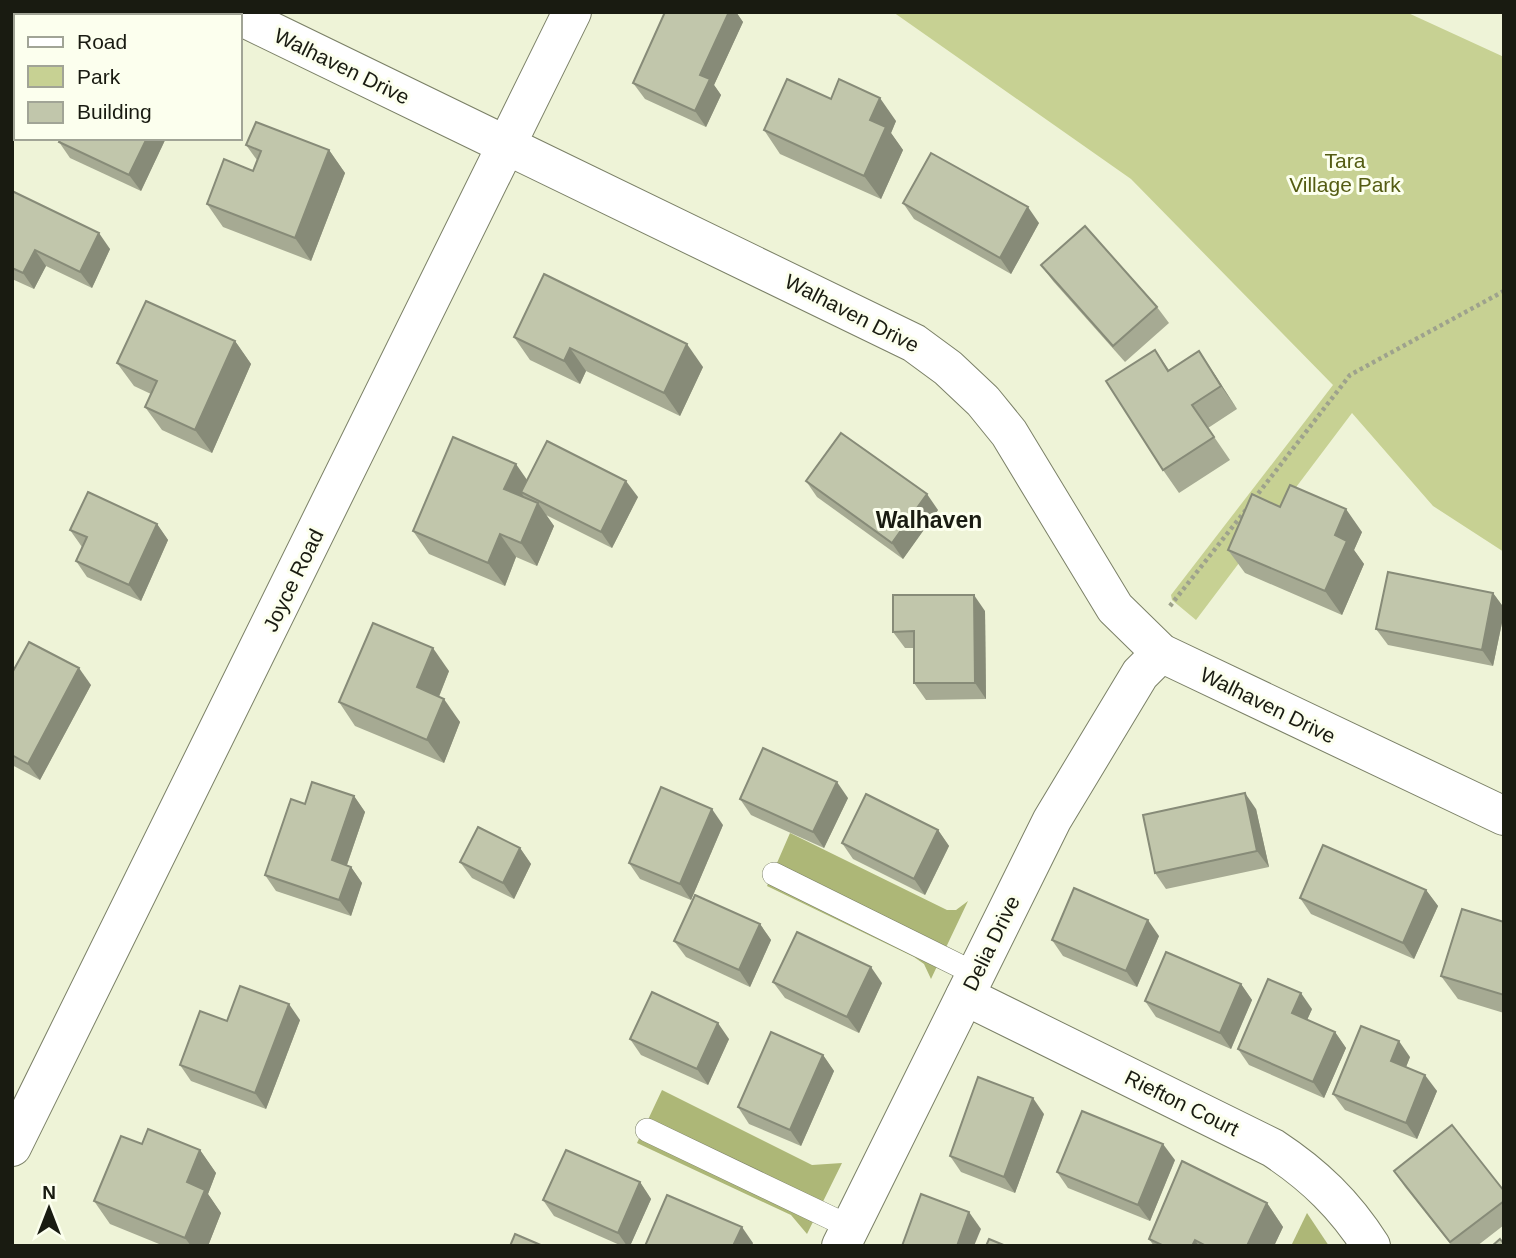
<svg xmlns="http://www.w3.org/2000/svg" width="1516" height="1258" font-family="Helvetica,sans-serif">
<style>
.green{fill:#c7d193}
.forest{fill:#adb777}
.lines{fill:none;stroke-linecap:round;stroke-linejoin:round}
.service-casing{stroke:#7b8067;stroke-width:24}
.minor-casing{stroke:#7b8067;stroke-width:40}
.path{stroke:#9ea28d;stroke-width:4.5;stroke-dasharray:3.5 3.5;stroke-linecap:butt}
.service{stroke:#fff;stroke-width:23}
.minor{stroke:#fff;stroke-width:38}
.wall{fill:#a6aa93}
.shaded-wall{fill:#878b78}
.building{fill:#c1c6ab;stroke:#878b78;stroke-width:2}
.labels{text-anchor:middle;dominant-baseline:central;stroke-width:6;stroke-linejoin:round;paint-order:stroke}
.street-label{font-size:21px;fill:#191b11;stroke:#fcffee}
.park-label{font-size:21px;fill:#545c13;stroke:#fcffee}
.neighbourhood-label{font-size:23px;font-weight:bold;fill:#191b11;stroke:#fcffee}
</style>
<rect width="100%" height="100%" fill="#eef3d7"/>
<!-- green -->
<polygon class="green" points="1406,12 1504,57 1504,552 1433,506 1352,413 1196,620 1172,600 1171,595 1333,385 1131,179 893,12"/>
<!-- forest -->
<g class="forest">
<polygon points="790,833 947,910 956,910 968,901 931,979 924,964 914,957 767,886"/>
<polygon points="662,1090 812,1165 842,1163 807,1234 791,1215 637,1143"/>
<polygon points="1307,1213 1329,1246 1291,1246"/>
</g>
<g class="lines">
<!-- service casing -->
<g class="service-casing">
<g id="service">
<polyline points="774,874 976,974"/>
<polyline points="647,1130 850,1227"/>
</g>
</g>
<!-- minor casing -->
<g class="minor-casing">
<g id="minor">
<polyline points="240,16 914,343 948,368 983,401 1009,433 1115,608 1161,653 1504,816"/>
<path d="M 965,996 L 1273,1148 C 1314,1175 1345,1205 1371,1246"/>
<polyline points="12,1147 572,12"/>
<polyline points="841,1246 1052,820 1140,674 1161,653"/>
</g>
</g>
<!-- path -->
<g class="path">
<polyline points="1254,499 1350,375 1504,291"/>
<polyline points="1170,606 1249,506"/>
</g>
<!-- service -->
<use href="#service" class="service"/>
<!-- minor -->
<use href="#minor" class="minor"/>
</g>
<!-- wall -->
<g class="wall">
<polygon points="665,12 736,12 743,22 714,85 721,95 706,127 645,99 633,83"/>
<polygon points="831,99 896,121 891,133 903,150 881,199 780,154 764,130"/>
<polygon points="166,138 141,191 70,158 59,142"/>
<polygon points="246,145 329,150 345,173 311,261 223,227 207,204 253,171 257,160"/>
<polygon points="12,191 110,249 92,288 46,266 34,289 12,279"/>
<polygon points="903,203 1039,223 1011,274 914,219"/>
<polygon points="1041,265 1157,307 1169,323 1125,362 1053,281"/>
<polygon points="514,337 703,367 680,416 586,371 580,384 530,360"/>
<polygon points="235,341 251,364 212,453 162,430 145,407 151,394 134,386 117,363"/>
<polygon points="1155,350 1169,370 1215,375 1237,409 1208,428 1230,460 1179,493 1163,470"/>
<polygon points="527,480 638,497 612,548 546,515 554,526 537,566 516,557 505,586 429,554 413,531"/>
<polygon points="806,481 938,510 903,559 817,497"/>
<polygon points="1280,507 1362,532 1354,550 1364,564 1342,615 1245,573 1228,550"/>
<polygon points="157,524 168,540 141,601 87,577 76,561 82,547 70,530"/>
<polygon points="1493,593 1504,608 1504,613 1493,666 1388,645 1376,629"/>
<polygon points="985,611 986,699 926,700 914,683 914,648 905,648 893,632"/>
<polygon points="449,671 439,697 460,722 444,763 355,726 339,702"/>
<polygon points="12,673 91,685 40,780 12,765"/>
<polygon points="354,796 365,812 347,865 351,867 362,883 351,916 276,891 265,875 305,804"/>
<polygon points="848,798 824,848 751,815 740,799"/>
<polygon points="1256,809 1269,867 1166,889 1155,873"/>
<polygon points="723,825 691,900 640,879 629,863"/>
<polygon points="938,830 949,846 925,895 853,859 842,843"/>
<polygon points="520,848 531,864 514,899 472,878 460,862"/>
<polygon points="1426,890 1438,906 1414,959 1311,914 1300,898"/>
<polygon points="1504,922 1504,1013 1458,999 1441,976"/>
<polygon points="760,924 771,940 750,987 686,957 674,941"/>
<polygon points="1159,936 1137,987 1063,956 1052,940"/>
<polygon points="773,982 882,983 859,1033 785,998"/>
<polygon points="1241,984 1252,1000 1231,1049 1156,1017 1145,1001"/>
<polygon points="1312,1009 1307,1020 1335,1032 1346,1048 1324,1098 1249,1065 1238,1049"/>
<polygon points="300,1020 266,1109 191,1081 180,1065 227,1021"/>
<polygon points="630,1039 729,1039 708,1085 641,1055"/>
<polygon points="823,1055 834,1071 801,1146 749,1124 738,1107"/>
<polygon points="1410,1057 1406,1067 1437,1091 1417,1139 1345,1110 1333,1094"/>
<polygon points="1044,1114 1015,1193 961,1172 950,1156"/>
<polygon points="200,1150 216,1173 208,1194 221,1213 208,1246 164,1246 110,1224 94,1201"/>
<polygon points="1175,1160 1150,1221 1068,1188 1057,1172"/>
<polygon points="1394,1171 1504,1191 1504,1225 1477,1246 1452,1246 1405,1187"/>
<polygon points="640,1182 651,1199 630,1246 622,1246 554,1216 543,1200"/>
<polygon points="1267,1203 1283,1227 1274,1246 1154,1246 1149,1239"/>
</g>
<!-- shaded-wall -->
<g class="shaded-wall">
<polygon points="729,12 736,12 743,22 714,85 721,95 706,127 695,111 700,75"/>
<polygon points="880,98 896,121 891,133 903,150 881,199 864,176 870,120"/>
<polygon points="147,138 166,138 141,191 129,175"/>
<polygon points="329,150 345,173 311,261 295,238"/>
<polygon points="1028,207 1039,223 1011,274 1000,258"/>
<polygon points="99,233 110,249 92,288 80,272"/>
<polygon points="35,250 46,266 34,289 23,273"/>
<polygon points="235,341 251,364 212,453 195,430"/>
<polygon points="687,344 703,367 680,416 664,393"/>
<polygon points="570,348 586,371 580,384 564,361"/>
<polygon points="1199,351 1215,375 1237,409 1221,386"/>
<polygon points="516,464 532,487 521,492 526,500 504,489"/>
<polygon points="626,481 638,497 612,548 601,532"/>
<polygon points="927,494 938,510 903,559 892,543"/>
<polygon points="538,503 554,526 537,566 521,543"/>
<polygon points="1346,509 1362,532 1354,550 1364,564 1342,615 1325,591 1335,535"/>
<polygon points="157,524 168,540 141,601 129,585"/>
<polygon points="500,534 516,557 505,586 488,563"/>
<polygon points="1493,593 1504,608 1504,613 1493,666 1482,650"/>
<polygon points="974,595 985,611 986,699 975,683"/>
<polygon points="433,648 449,671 433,711 417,687"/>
<polygon points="79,668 91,685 40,780 28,764"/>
<polygon points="444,699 460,722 444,763 427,740"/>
<polygon points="837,782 848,798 824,848 813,832"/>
<polygon points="1245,793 1256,809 1269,867 1257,851"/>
<polygon points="354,796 365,812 343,876 332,860"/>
<polygon points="712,809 723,825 691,900 680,884"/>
<polygon points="938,830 949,846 925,895 914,879"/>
<polygon points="520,848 531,864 514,899 503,883"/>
<polygon points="351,867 362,883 351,916 339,900"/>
<polygon points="1426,890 1438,906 1414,959 1403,943"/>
<polygon points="1148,920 1159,936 1137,987 1126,971"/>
<polygon points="760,924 771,940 750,987 739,970"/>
<polygon points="871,967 882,983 859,1033 847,1017"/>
<polygon points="1241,984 1252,1000 1231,1049 1220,1033"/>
<polygon points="1301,993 1312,1009 1303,1029 1292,1013"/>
<polygon points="289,1004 300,1020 266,1109 255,1093"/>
<polygon points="718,1023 729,1039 708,1085 697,1069"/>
<polygon points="1335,1032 1346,1048 1324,1098 1313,1082"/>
<polygon points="1399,1041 1410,1057 1402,1077 1391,1061"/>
<polygon points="823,1055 834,1071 801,1146 790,1130"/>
<polygon points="1425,1075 1437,1091 1417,1139 1406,1123"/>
<polygon points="1033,1098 1044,1114 1015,1193 1004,1177"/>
<polygon points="1163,1144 1175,1160 1150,1221 1138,1205"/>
<polygon points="200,1150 216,1173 208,1194 221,1213 208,1246 191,1246 185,1238 187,1182"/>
<polygon points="640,1182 651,1199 630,1246 627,1246 618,1233"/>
<polygon points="1267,1203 1283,1227 1274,1246 1247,1246"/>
<polygon points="969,1212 981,1229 974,1246 957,1246"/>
<polygon points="742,1227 753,1243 752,1246 733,1246"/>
<polygon points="1195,1240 1199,1246 1192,1246"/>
</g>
<!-- building -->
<g class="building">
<polygon points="665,12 729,12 700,75 710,79 695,111 633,83"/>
<polygon points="787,79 831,99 839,79 880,98 870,120 886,127 864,176 764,130"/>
<polygon points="256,122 329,150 295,238 207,204 224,159 253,171 261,151 246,145"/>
<polygon points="61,138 147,138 129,175 59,142"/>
<polygon points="931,153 1028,207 1000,258 903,203"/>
<polygon points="12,191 99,233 80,272 35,250 23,273 12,268"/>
<polygon points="1085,226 1157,307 1113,346 1041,265"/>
<polygon points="544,274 687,344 664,393 570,348 564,361 514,337"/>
<polygon points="146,301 235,341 195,430 145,407 157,381 117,363"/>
<polygon points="1155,350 1168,371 1199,351 1221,386 1192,405 1214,437 1163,470 1106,381"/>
<polygon points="841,433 927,494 892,543 806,481"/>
<polygon points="453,437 516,464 504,489 538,503 521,543 500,534 488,563 413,531"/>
<polygon points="547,441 626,481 601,532 521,492"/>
<polygon points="1290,485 1346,509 1335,535 1347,541 1325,591 1228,550 1252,494 1280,507"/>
<polygon points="88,492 157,524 129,585 76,561 87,537 70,530"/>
<polygon points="1388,572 1493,593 1482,650 1376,629"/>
<polygon points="893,595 974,595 975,683 914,683 914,631 893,632"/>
<polygon points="373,623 433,648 417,687 444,699 427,740 339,702"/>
<polygon points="29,642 79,668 28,764 12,755 12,673"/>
<polygon points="763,748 837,782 813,832 740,799"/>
<polygon points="312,782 354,796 332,860 351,867 339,900 265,875 291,799 305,804"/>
<polygon points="661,787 712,809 680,884 629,863"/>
<polygon points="1245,793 1257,851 1155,873 1143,815"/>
<polygon points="866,794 938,830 914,879 842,843"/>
<polygon points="478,827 520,848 503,883 460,862"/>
<polygon points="1323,845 1426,890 1403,943 1300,898"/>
<polygon points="1074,888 1148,920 1126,971 1052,940"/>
<polygon points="695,895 760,924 739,970 674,941"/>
<polygon points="1462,909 1504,922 1504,995 1441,976"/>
<polygon points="797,932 871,967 847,1017 773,982"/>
<polygon points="1166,952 1241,984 1220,1033 1145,1001"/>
<polygon points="1268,979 1301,993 1292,1013 1335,1032 1313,1082 1238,1049"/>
<polygon points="240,986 289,1004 255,1093 180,1065 200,1011 227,1021"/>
<polygon points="652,992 718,1023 697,1069 630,1039"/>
<polygon points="1361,1026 1399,1041 1391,1061 1425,1075 1406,1123 1333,1094"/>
<polygon points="771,1032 823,1055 790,1130 738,1107"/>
<polygon points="978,1077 1033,1098 1004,1177 950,1156"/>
<polygon points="1082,1111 1163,1144 1138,1205 1057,1172"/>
<polygon points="1452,1125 1504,1191 1504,1201 1450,1242 1394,1171"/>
<polygon points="148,1129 200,1150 187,1182 205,1190 185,1238 94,1201 121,1136 142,1144"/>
<polygon points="566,1150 640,1182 618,1233 543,1200"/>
<polygon points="1182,1161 1267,1203 1247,1246 1206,1246 1195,1240 1192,1246 1164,1246 1149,1239"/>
<polygon points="921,1194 969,1212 957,1246 902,1246"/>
<polygon points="667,1195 742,1227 733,1246 645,1246"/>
<polygon points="515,1234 543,1246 510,1246"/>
<polygon points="989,1239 1006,1246 986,1246"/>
<polygon points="1500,1239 1504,1244 1504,1246 1492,1246"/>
</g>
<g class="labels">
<!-- street labels -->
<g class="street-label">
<text transform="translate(342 66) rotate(26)">Walhaven Drive</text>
<text transform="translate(852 313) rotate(27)">Walhaven Drive</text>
<text transform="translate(293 580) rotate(-64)">Joyce Road</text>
<text transform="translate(1268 705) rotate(26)">Walhaven Drive</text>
<text transform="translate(991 943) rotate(-64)">Delia Drive</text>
<text transform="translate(1182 1103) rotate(26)">Riefton Court</text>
</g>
<!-- park labels -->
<g class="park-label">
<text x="1345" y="160">Tara<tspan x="1345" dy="24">Village Park</tspan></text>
</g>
<!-- neighbourhood labels -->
<g class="neighbourhood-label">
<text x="929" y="520">Walhaven</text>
</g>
</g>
<!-- border -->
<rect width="1516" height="1258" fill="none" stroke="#191b11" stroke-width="28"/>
<!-- legend -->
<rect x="14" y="14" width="228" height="126" fill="#fcffee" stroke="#a1a496" stroke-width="2"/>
<rect x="28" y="37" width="35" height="10" fill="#ffffff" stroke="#a1a496" stroke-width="2"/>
<text x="77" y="49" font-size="21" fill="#191b11">Road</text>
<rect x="28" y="66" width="35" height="21" fill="#c7d193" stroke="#a1a496" stroke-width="2"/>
<text x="77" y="84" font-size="21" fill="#191b11">Park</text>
<rect x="28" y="102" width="35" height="21" fill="#c1c6ab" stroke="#a1a496" stroke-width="2"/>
<text x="77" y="119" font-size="21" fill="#191b11">Building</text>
<!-- north arrow -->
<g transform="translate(49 1209)" stroke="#fcffee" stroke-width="5" paint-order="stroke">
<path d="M0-5L12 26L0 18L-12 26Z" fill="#191b11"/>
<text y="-10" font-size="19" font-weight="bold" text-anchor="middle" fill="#191b11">N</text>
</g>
</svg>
